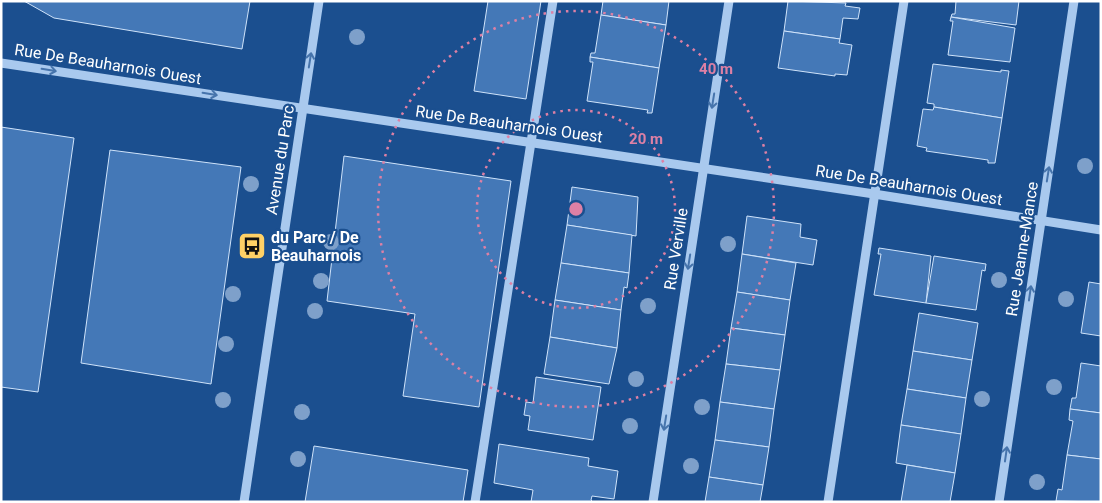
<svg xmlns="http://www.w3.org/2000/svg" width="1102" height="503" font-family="Roboto,sans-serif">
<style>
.building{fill:#4478b7;stroke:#cfe3fa}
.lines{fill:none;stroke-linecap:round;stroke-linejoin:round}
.minor{stroke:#a9c9ee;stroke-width:9}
.tree{fill:#7ea0ca}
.oneway{stroke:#4674ac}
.ring{fill:none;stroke:#dd80a5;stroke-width:2.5;stroke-dasharray:2.5 5}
.labels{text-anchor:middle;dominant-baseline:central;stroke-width:4.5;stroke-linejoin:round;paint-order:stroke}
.street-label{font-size:16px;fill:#fff;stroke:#1b4f8f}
.poi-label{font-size:16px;font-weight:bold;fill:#fff;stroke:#1b4f8f;text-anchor:start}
.centre{fill:#dd80a5;stroke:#1b4f8f;stroke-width:2.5}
.ring-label{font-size:15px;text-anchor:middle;font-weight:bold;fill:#dd80a5;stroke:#1b4f8f;stroke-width:4.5;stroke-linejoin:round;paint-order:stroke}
</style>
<rect width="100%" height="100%" fill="#1b4f8f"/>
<!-- building -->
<g class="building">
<polygon points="24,1 250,1 242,49 54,18"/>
<polygon points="488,1 541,1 526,99 474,91"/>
<polygon points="603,1 669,1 666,25 601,15"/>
<polygon points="788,1 846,3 845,6 860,8 858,19 843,18 840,39 784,31"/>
<polygon points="956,1 1019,1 1016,25 951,17 952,14 955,14"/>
<polygon points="601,15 666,25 659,68 590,57 591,53 595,53"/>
<polygon points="951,17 1015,28 1010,62 948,55 953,21 950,21"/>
<polygon points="784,31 840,39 839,43 852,45 847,75 835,74 835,76 778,68"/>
<polygon points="590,57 659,68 652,113 647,113 648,110 587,101 593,62 590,62"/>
<polygon points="933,64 1001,72 1001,70 1009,71 1002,118 934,107 934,104 927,103"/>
<polygon points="934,107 1002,118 995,163 988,163 988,160 926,151 927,148 917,146 923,109 933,110"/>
<polygon points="1,127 74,138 38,392 1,387"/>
<polygon points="110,150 241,167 211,384 81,363"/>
<polygon points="344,156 511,181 479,407 403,396 415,314 327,301"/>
<polygon points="572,187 638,197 636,236 567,225"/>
<polygon points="747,216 801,224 800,237 817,240 813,265 742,254"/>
<polygon points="567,225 632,235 629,273 561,263"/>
<polygon points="879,248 931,256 926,303 874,295 881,254 878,254"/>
<polygon points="742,254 796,263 790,300 737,292"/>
<polygon points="934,256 986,264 985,271 982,270 976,310 926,303"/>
<polygon points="561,263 629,273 627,288 624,287 621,310 555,300"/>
<polygon points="1089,282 1101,284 1101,336 1081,333"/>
<polygon points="737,292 790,300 785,335 731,328"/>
<polygon points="555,300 621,310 617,348 550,337"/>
<polygon points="919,313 978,323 972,360 913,351"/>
<polygon points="731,328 785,335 780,370 726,364"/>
<polygon points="550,337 617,348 609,384 544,374"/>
<polygon points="913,351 972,360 966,398 907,389"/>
<polygon points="1081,363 1101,366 1101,413 1070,409 1072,398 1076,398"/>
<polygon points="726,364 780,370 774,409 720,402"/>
<polygon points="536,377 601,387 593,440 528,430 530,416 524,415 526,402 533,403"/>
<polygon points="907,389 966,398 961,434 901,425"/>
<polygon points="720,402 774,409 769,447 715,440"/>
<polygon points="1070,409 1101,413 1101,459 1067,455 1073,421 1069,420"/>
<polygon points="901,425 961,434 955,473 896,463"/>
<polygon points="715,440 769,447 763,485 709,477"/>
<polygon points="499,444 589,458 588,466 618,471 614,499 592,496 591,500 593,502 531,502 533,490 494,483"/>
<polygon points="314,446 468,470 463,502 305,502"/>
<polygon points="1067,455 1101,459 1101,502 1056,501 1058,489 1062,490"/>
<polygon points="907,465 955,473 950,502 901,502"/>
<polygon points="709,477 763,485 760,502 705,502"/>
</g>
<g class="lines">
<!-- minor -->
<g class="minor">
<polyline points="1,63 874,194 1101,230"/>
<polyline points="244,502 319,1"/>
<polyline points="475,502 553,1"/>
<polyline points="653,502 729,1"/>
<polyline points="828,502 904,1"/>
<polyline points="999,502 1074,1"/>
</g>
</g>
<!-- trees -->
<g class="tree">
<circle cx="357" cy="37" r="8"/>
<circle cx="1085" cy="166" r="8"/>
<circle cx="251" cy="184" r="8"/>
<circle cx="331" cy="242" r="8"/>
<circle cx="728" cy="244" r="8"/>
<circle cx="999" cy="280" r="8"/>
<circle cx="321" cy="281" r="8"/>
<circle cx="233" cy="294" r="8"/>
<circle cx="1066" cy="299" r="8"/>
<circle cx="648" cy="306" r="8"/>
<circle cx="315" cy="311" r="8"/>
<circle cx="226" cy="344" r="8"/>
<circle cx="636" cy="379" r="8"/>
<circle cx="1054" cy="387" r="8"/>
<circle cx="982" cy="399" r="8"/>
<circle cx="223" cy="400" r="8"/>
<circle cx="702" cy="407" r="8"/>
<circle cx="302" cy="412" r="8"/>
<circle cx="630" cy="426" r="8"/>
<circle cx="298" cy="459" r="8"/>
<circle cx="691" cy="466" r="8"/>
<circle cx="1037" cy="482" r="8"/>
</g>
<!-- one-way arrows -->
<defs><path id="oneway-shaft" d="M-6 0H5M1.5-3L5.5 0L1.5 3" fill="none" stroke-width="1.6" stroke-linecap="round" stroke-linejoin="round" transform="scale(1.25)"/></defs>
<g class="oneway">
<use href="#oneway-shaft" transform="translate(310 60) rotate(-81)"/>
<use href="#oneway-shaft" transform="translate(49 70) rotate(9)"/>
<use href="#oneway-shaft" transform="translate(210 94) rotate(9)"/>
<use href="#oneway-shaft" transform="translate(713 101) rotate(99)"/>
<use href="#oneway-shaft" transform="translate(1048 174) rotate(-81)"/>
<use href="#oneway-shaft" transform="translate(689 262) rotate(99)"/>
<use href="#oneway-shaft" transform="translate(1030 293) rotate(-82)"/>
<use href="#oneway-shaft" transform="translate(665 423) rotate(99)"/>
<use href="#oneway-shaft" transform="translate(1006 454) rotate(-82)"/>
</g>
<!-- distance rings -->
<g class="ring">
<circle cx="576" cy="209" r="99"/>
<circle cx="576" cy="209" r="198"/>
</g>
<!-- icons -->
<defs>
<g id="bus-square" transform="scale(1.4375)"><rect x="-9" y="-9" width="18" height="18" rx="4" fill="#ffd166" stroke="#1b4f8f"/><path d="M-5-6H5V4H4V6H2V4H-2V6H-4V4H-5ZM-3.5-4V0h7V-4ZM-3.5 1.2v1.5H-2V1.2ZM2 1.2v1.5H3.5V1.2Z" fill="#111"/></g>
</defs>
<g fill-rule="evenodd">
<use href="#bus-square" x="252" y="246"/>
</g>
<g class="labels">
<!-- street labels -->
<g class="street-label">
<text transform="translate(108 64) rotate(9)">Rue De Beauharnois Ouest</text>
<text transform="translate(509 124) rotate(8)">Rue De Beauharnois Ouest</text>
<text transform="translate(280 160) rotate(-81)">Avenue du Parc</text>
<text transform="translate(909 185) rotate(9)">Rue De Beauharnois Ouest</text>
<text transform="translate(676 249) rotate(-81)">Rue Verville</text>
<text transform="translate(1022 249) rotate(-81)">Rue Jeanne-Mance</text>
</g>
<!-- poi labels -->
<g class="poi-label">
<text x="271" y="237">du Parc / De<tspan x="271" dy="18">Beauharnois</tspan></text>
</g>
</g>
<circle cx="576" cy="209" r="8" class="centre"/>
<g class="ring-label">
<text x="716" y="74">40 m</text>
<text x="646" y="144">20 m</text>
</g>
<!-- border -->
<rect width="1102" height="503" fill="none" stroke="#ffffff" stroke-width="5"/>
</svg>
